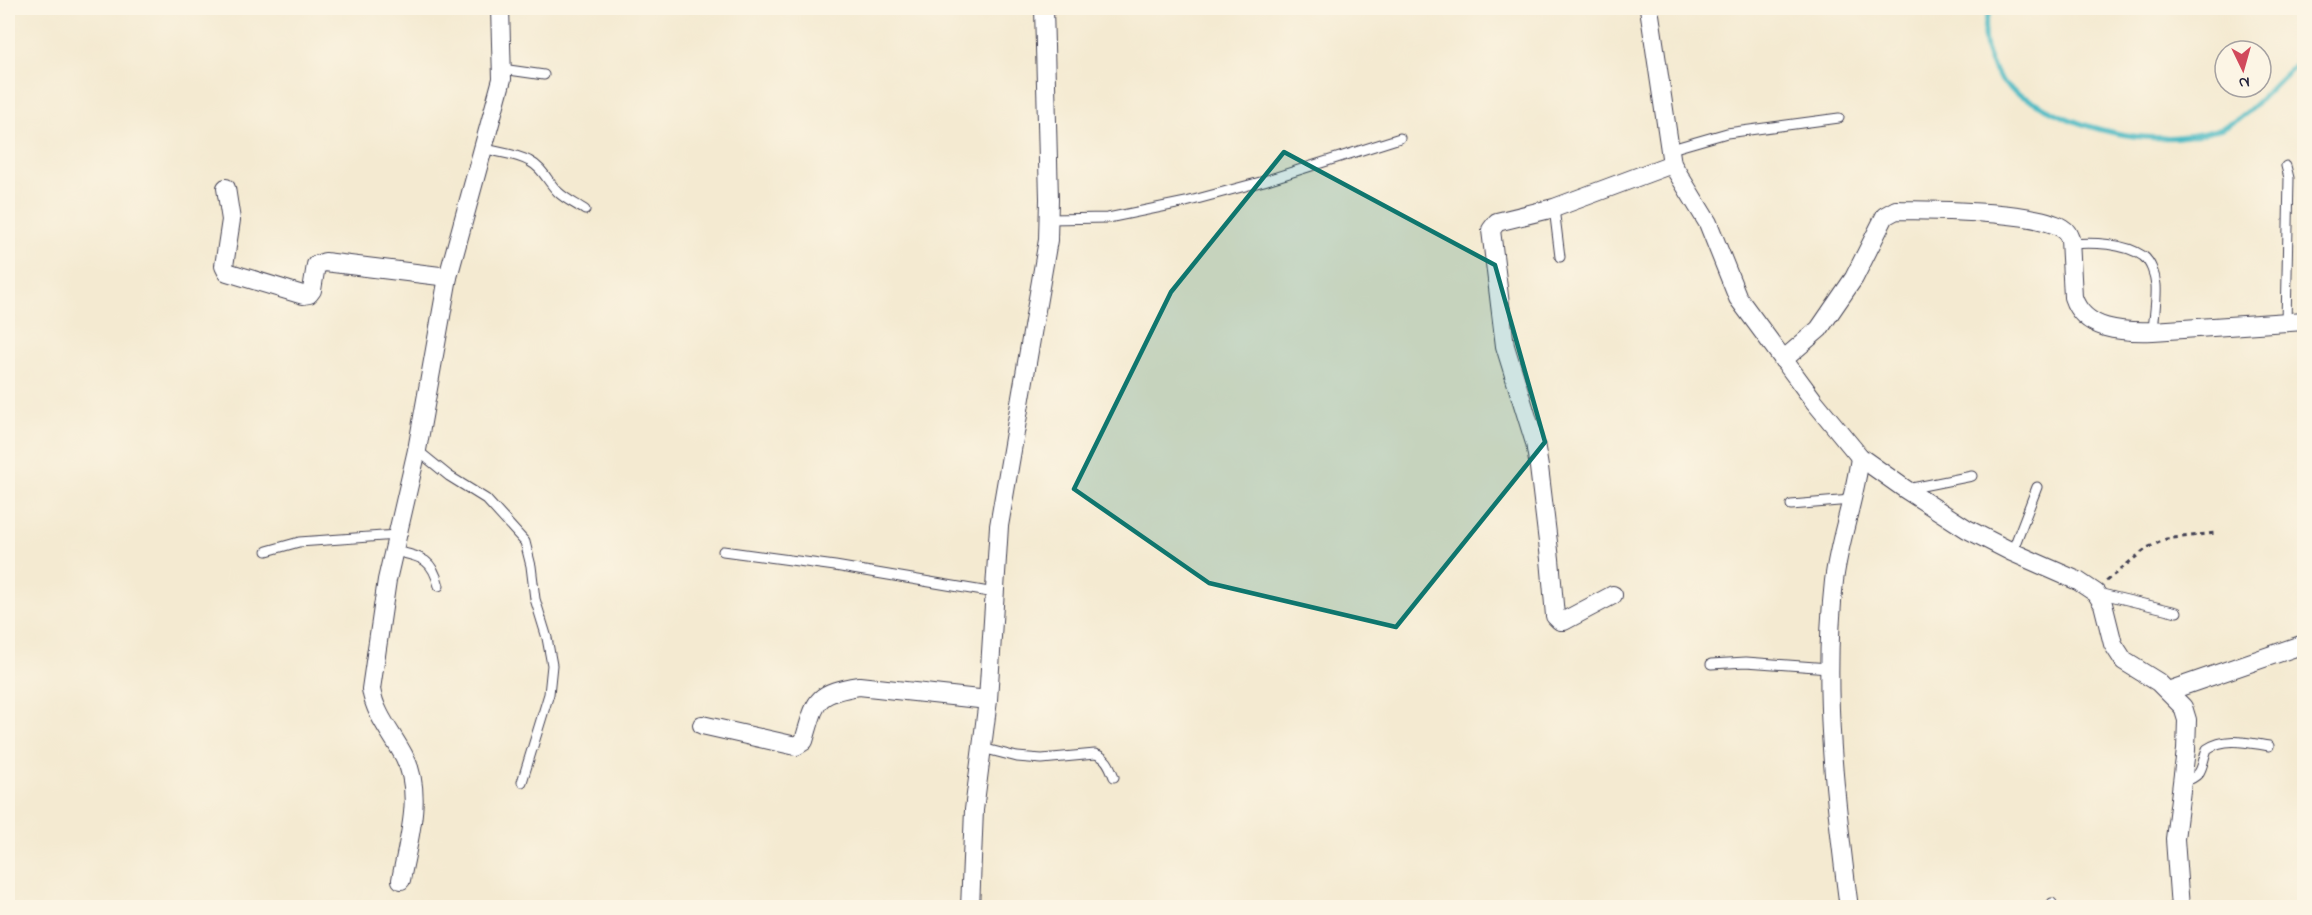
<svg xmlns="http://www.w3.org/2000/svg" width="2312" height="915" font-family="'Indie Flower',sans-serif">
<style>
.lines{fill:none;stroke-linecap:round;stroke-linejoin:round}
.stream{stroke:#4dbbc5;stroke-width:5}
.lane-casing{stroke:#424052;stroke-width:11}
.street-casing{stroke:#424052;stroke-width:20}
.path{stroke:#424052;stroke-width:3;stroke-dasharray:4.5 4.5;stroke-linecap:butt}
.lane{stroke:#fff;stroke-width:9}
.street{stroke:#fff;stroke-width:18}
.marked{fill:#0f766e;fill-opacity:0.2;stroke:#0f766e;stroke-width:4.5;stroke-linejoin:round}
</style>
<rect width="100%" height="100%" fill="#fcf5e5"/>
<filter id="ink" filterUnits="userSpaceOnUse"><feTurbulence type="fractalNoise" baseFrequency=".0167" numOctaves="2"/><feDisplacementMap in="SourceGraphic" scale="12" xChannelSelector="R" yChannelSelector="G"/><feConvolveMatrix kernelMatrix="1 2 1 2 8 2 1 2 1" color-interpolation-filters="sRGB"/></filter>
<filter id="wash" filterUnits="userSpaceOnUse"><feTurbulence type="fractalNoise" baseFrequency=".008" numOctaves="4" result="noise"/><feDisplacementMap in="SourceGraphic" scale="24" xChannelSelector="R" yChannelSelector="G"/><feGaussianBlur stdDeviation="1.35" result="paint"/><feColorMatrix in="noise" values="0 0 0 0 0 0 0 0 0 0 0 0 0 0 0 0 0 1.4 0 .05"/><feComposite in="paint" operator="in"/></filter>
<g filter="url(#wash)">
<rect width="100%" height="100%" fill="#f4ead1"/>
<g class="lines">
<!-- stream -->
<path class="stream" d="M 1991,8 C 1988,16 1984,26 1984,34 C 1985,52 1994,75 2008,87 C 2015,94 2027,98 2036,103 C 2089,133 2156,148 2216,130 C 2254,118 2272,80 2304,59"/>
</g>
</g>
<g filter="url(#ink)">
<g class="lines">
<!-- lane casing -->
<g class="lane-casing">
<g id="lane">
<polyline points="502,69 544,75"/>
<path d="M 483,148 C 498,153 515,153 529,161 C 543,168 547,181 558,192 C 565,199 576,204 585,210"/>
<polyline points="1668,150 1727,133 1839,118"/>
<polyline points="1554,208 1560,257"/>
<polyline points="1049,219 1108,218 1186,202 1264,181 1400,138"/>
<path d="M 2071,244 C 2092,242 2124,243 2143,256 C 2151,262 2155,275 2156,285 C 2157,300 2154,316 2153,331"/>
<polyline points="2286,323 2289,178 2286,166"/>
<polyline points="417,450 449,476 486,499 525,542 531,566 535,599 547,638 552,665 549,694 522,782"/>
<polyline points="1907,489 1972,476"/>
<polyline points="1791,505 1851,500"/>
<polyline points="267,551 299,542 397,535"/>
<path d="M 394,551 C 420,557 432,557 439,586"/>
<polyline points="723,551 835,566 995,593"/>
<polyline points="2012,552 2037,487"/>
<polyline points="2098,593 2177,612"/>
<polyline points="1711,664 1746,662 1829,668"/>
<path d="M 982,748 L 1017,757 L 1042,759 L 1095,754 C 1107,757 1110,767 1114,777"/>
<path d="M 2183,782 C 2205,775 2200,768 2207,749 C 2226,736 2249,743 2269,746"/>
<polyline points="2052,903 2053,908"/>
</g>
</g>
<!-- street casing -->
<g class="street-casing">
<g id="street">
<polyline points="1649,8 1672,164 1708,223 1738,298 1814,401 1860,457 1905,489 1967,529 2012,552 2078,581 2096,593 2103,604 2113,644 2124,661 2158,682 2183,707 2187,720 2186,750 2175,839 2180,908"/>
<polyline points="226,188 231,220 224,266 227,272 303,295 309,294 312,290 316,265 325,262 448,277"/>
<path d="M 1783,360 L 1819,329 L 1854,278 L 1885,216 L 1896,210 C 1933,211 2032,210 2062,228 C 2067,231 2068,234 2070,239 L 2073,297 C 2084,331 2123,332 2153,331 L 2304,321"/>
<polyline points="1613,595 1564,621 1560,621 1555,616 1550,559 1539,467 1535,443 1505,346 1491,230 1497,222 1554,208 1672,164"/>
<polyline points="2168,691 2304,644"/>
<path d="M 702,725 L 796,746 L 804,741 C 816,701 814,693 859,686 L 988,700"/>
<path d="M 401,880 C 408,841 424,793 404,756 C 392,733 375,715 371,689 L 387,580 L 417,450 L 448,277 L 502,79 L 500,8"/>
<polyline points="970,908 974,810 988,700 999,526 1048,240 1049,199 1044,8"/>
<path d="M 1849,908 C 1835,800 1822,690 1834,581 C 1839,539 1855,499 1860,457"/>
</g>
</g>
<!-- path -->
<polyline class="path" points="2106,581 2147,548 2166,539 2215,533"/>
<!-- lane -->
<use href="#lane" class="lane"/>
<!-- street -->
<use href="#street" class="street"/>
</g>
</g>
<!-- marked area -->
<path class="marked" d="M 1284,152 L 1495,265 L 1545,442 L 1396,627 L 1209,583 L 1074,489 L 1171,292 Z"/>
<!-- margin -->
<rect width="2312" height="915" fill="none" stroke="#fcf5e5" stroke-width="30"/>
<!-- north arrow -->
<g transform="translate(2243 69) rotate(175)"><circle r="28" fill="#fcf5e5" stroke="#a5a1a1" stroke-width="1.5"/>
<path d="M0-4.5L10 22L0 15L-10 22Z" fill="#d1495b"/>
<text y="-9" font-size="16" font-weight="bold" text-anchor="middle" fill="#22223b">N</text>
</g>
</svg>
